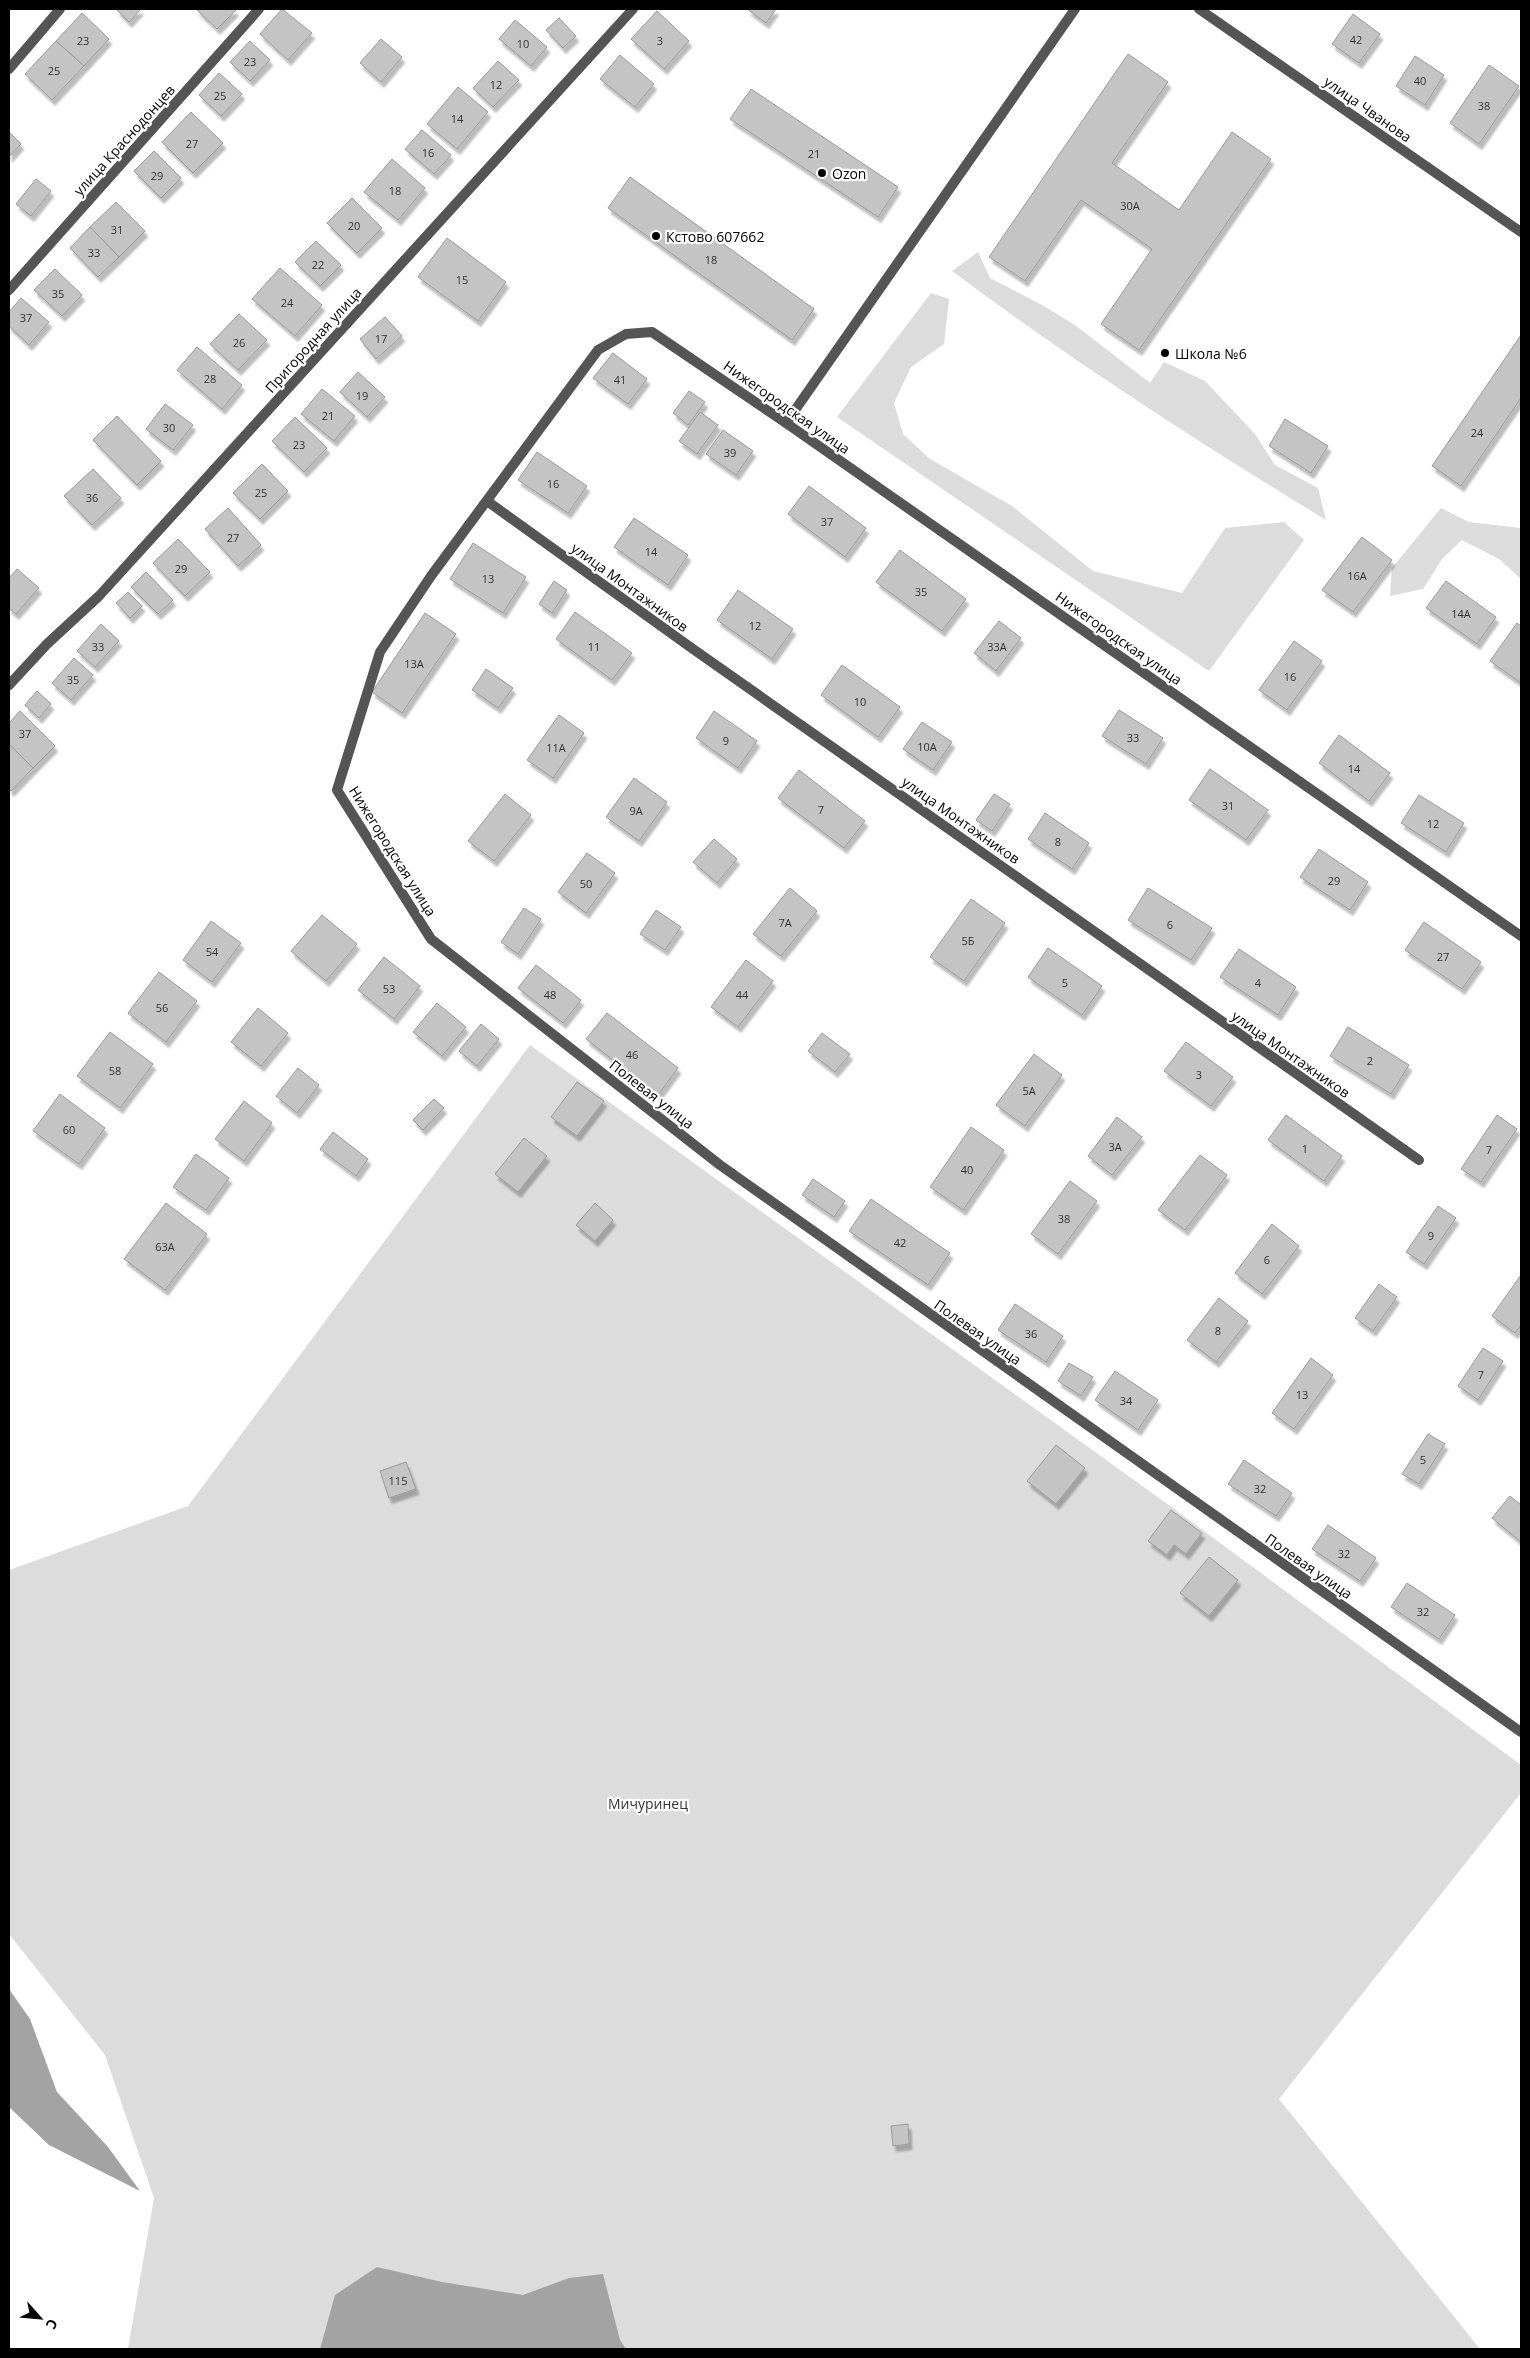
<svg xmlns="http://www.w3.org/2000/svg" width="1530" height="2358" font-family="'Open Sans',sans-serif">
<style>
.green{fill:#dcdcdc}
.water{fill:#a3a3a3}
.building{fill:#c4c4c4;stroke:#999;filter:url(#shadow)}
.lines{fill:none;stroke-linecap:round;stroke-linejoin:round}
.street{stroke:#555;stroke-width:10}
.poi-dot{fill:#000;stroke:#fff;stroke-width:2}
.labels{text-anchor:middle;dominant-baseline:central;stroke-width:4.5;stroke-linejoin:round;paint-order:stroke}
.number-label{font-size:11px;fill:#313131}
.street-label{font-size:14px;fill:#000;stroke:#fff}
.poi-label{font-size:14px;fill:#000;stroke:#fff;text-anchor:start}
.park-label{font-size:14px;fill:#333;stroke:#fff}
</style>
<defs>
<filter id="shadow"><feDropShadow dx="3" dy="5.5" stdDeviation="1" flood-color="#0004"/></filter>
</defs>
<rect width="100%" height="100%" fill="#fff"/>
<!-- green -->
<g class="green">
<path d="M 978,252 L 990,278 L 1042,305 L 1075,325 L 1150,383 L 1164,362 L 1205,381 L 1255,434 L 1275,465 L 1318,488 L 1326,520 C 1198,442 1072,361 952,271 Z"/>
<polygon points="931,293 949,299 944,344 911,367 894,403 903,434 930,459 1012,506 1093,571 1182,593 1225,528 1284,522 1304,540 1209,671 837,417"/>
<polygon points="1441,508 1469,522 1521,528 1521,579 1499,559 1462,540 1442,559 1423,589 1390,596 1392,568"/>
<polygon points="530,1045 1170,1506 1521,1765 1521,1793 1279,2099 1480,2349 128,2349 154,2198 105,2055 9,1934 9,1570 188,1506"/>
</g>
<!-- water -->
<g class="water">
<polygon points="9,1989 30,2019 57,2092 108,2147 140,2191 49,2145 9,2107"/>
<polygon points="377,2267 442,2282 523,2295 569,2278 603,2274 620,2340 626,2349 320,2349 335,2295"/>
</g>
<!-- building -->
<g class="building">
<polygon points="116,9 141,9 129,22"/>
<polygon points="196,9 235,9 236,10 217,29"/>
<polygon points="282,9 312,33 288,60 260,34"/>
<polygon points="747,9 776,9 766,23"/>
<polygon points="657,11 689,41 664,69 631,39"/>
<polygon points="82,13 109,39 84,66 56,41"/>
<polygon points="1353,14 1380,34 1359,63 1332,44"/>
<polygon points="559,18 576,36 563,48 546,30"/>
<polygon points="515,20 547,47 531,66 499,39"/>
<polygon points="381,39 402,57 381,82 360,63"/>
<polygon points="56,41 84,66 52,100 25,74"/>
<polygon points="250,41 270,60 250,81 230,62"/>
<polygon points="1128,54 1168,82 1112,163 1179,210 1232,132 1271,159 1139,350 1101,324 1152,249 1081,200 1025,281 989,257"/>
<polygon points="620,55 654,84 635,107 600,79"/>
<polygon points="1415,56 1444,75 1425,105 1396,86"/>
<polygon points="498,61 519,80 493,107 473,88"/>
<polygon points="1489,65 1519,86 1479,144 1450,123"/>
<polygon points="219,73 242,94 221,116 199,95"/>
<polygon points="458,87 488,112 457,149 427,124"/>
<polygon points="751,89 898,187 878,217 730,119"/>
<polygon points="191,112 223,143 193,173 162,142"/>
<polygon points="422,130 451,155 434,174 405,149"/>
<polygon points="9,132 21,144 9,157"/>
<polygon points="154,151 181,178 161,198 134,171"/>
<polygon points="392,159 425,188 398,220 364,192"/>
<polygon points="630,177 814,309 792,340 608,208"/>
<polygon points="36,179 51,191 31,216 16,204"/>
<polygon points="352,198 382,228 357,253 327,223"/>
<polygon points="116,202 145,231 119,257 90,227"/>
<polygon points="90,227 119,257 98,277 70,248"/>
<polygon points="447,238 506,282 478,321 418,277"/>
<polygon points="316,241 341,265 320,286 295,262"/>
<polygon points="280,268 322,305 295,336 252,299"/>
<polygon points="55,269 82,295 62,316 34,290"/>
<polygon points="21,298 49,322 29,345 9,326 9,312"/>
<polygon points="239,314 267,340 238,370 210,344"/>
<polygon points="385,317 402,336 376,359 360,339"/>
<polygon points="1521,335 1521,398 1461,486 1432,466"/>
<polygon points="197,347 242,385 222,409 177,370"/>
<polygon points="613,353 647,379 628,404 593,378"/>
<polygon points="358,372 385,397 367,417 340,392"/>
<polygon points="322,389 355,416 334,441 301,414"/>
<polygon points="689,391 705,402 688,425 673,413"/>
<polygon points="165,404 193,425 173,450 146,429"/>
<polygon points="700,412 718,425 697,454 679,441"/>
<polygon points="117,416 161,461 137,485 93,440"/>
<polygon points="295,417 327,448 304,472 272,441"/>
<polygon points="1285,419 1328,446 1311,473 1269,446"/>
<polygon points="723,430 753,451 736,475 706,454"/>
<polygon points="537,452 587,486 568,513 518,480"/>
<polygon points="262,464 288,491 260,519 233,493"/>
<polygon points="93,469 121,498 92,525 64,496"/>
<polygon points="809,486 866,528 845,557 788,514"/>
<polygon points="228,508 261,545 238,566 205,529"/>
<polygon points="634,518 688,555 668,585 614,547"/>
<polygon points="1362,537 1392,560 1353,612 1322,590"/>
<polygon points="178,539 210,572 185,596 153,563"/>
<polygon points="473,543 526,577 503,613 450,579"/>
<polygon points="900,550 966,599 942,631 876,582"/>
<polygon points="17,569 39,588 16,614 9,608 9,578"/>
<polygon points="146,572 173,600 158,614 131,587"/>
<polygon points="554,581 567,590 552,613 539,604"/>
<polygon points="1446,581 1496,617 1477,644 1426,608"/>
<polygon points="738,590 793,629 772,659 717,620"/>
<polygon points="128,592 142,606 130,618 116,603"/>
<polygon points="575,612 632,653 612,680 556,639"/>
<polygon points="425,613 456,634 402,713 372,692"/>
<polygon points="999,621 1021,638 996,671 974,653"/>
<polygon points="1517,623 1521,626 1521,683 1490,661"/>
<polygon points="101,624 119,641 95,667 77,651"/>
<polygon points="1294,641 1322,661 1287,710 1259,690"/>
<polygon points="74,658 93,675 71,700 52,683"/>
<polygon points="842,665 900,707 878,737 821,695"/>
<polygon points="486,669 513,688 498,708 472,690"/>
<polygon points="37,691 51,704 39,718 25,705"/>
<polygon points="1119,710 1163,738 1146,764 1102,736"/>
<polygon points="20,711 55,746 33,768 9,744 9,723"/>
<polygon points="714,711 757,741 738,768 696,738"/>
<polygon points="559,715 584,733 553,778 527,760"/>
<polygon points="922,722 952,742 933,770 903,749"/>
<polygon points="1339,735 1390,773 1369,801 1319,763"/>
<polygon points="9,744 33,768 11,791 9,789"/>
<polygon points="1210,769 1268,810 1246,840 1189,800"/>
<polygon points="799,770 865,821 844,848 778,798"/>
<polygon points="634,778 667,802 639,841 606,817"/>
<polygon points="505,794 531,815 494,861 468,841"/>
<polygon points="994,794 1010,804 992,831 976,820"/>
<polygon points="1419,795 1464,823 1446,852 1401,823"/>
<polygon points="1045,813 1089,843 1072,869 1028,839"/>
<polygon points="714,839 737,859 717,883 693,862"/>
<polygon points="1319,849 1368,882 1350,910 1300,877"/>
<polygon points="587,853 615,873 586,913 558,892"/>
<polygon points="790,888 817,911 781,956 753,934"/>
<polygon points="1148,888 1212,928 1191,960 1128,920"/>
<polygon points="971,899 1005,923 964,981 930,957"/>
<polygon points="524,908 541,919 518,954 501,942"/>
<polygon points="656,910 681,927 665,950 640,934"/>
<polygon points="322,915 357,944 326,981 291,951"/>
<polygon points="211,921 241,943 212,982 183,960"/>
<polygon points="1424,922 1481,962 1462,989 1405,950"/>
<polygon points="1048,948 1102,986 1082,1015 1028,977"/>
<polygon points="1239,949 1296,987 1278,1015 1220,977"/>
<polygon points="384,957 420,986 394,1019 358,990"/>
<polygon points="746,960 773,981 738,1027 711,1007"/>
<polygon points="536,965 581,1000 563,1023 518,988"/>
<polygon points="159,972 197,1001 166,1042 128,1013"/>
<polygon points="437,1003 466,1027 442,1056 413,1032"/>
<polygon points="258,1008 288,1033 261,1066 231,1042"/>
<polygon points="607,1013 678,1068 658,1095 586,1039"/>
<polygon points="481,1024 499,1039 477,1066 459,1051"/>
<polygon points="1348,1027 1409,1065 1391,1094 1330,1056"/>
<polygon points="110,1032 153,1064 120,1108 77,1076"/>
<polygon points="822,1033 850,1054 835,1072 808,1051"/>
<polygon points="1186,1042 1233,1077 1211,1106 1164,1071"/>
<polygon points="1034,1054 1062,1075 1025,1126 996,1105"/>
<polygon points="298,1068 319,1085 297,1113 276,1096"/>
<polygon points="577,1082 604,1101 577,1136 551,1117"/>
<polygon points="60,1094 105,1128 79,1164 33,1131"/>
<polygon points="434,1099 444,1108 423,1130 413,1120"/>
<polygon points="244,1101 272,1123 244,1161 215,1139"/>
<polygon points="1286,1115 1342,1156 1324,1181 1268,1140"/>
<polygon points="1497,1115 1517,1129 1481,1182 1461,1169"/>
<polygon points="1117,1117 1142,1137 1112,1175 1088,1156"/>
<polygon points="971,1127 1004,1150 963,1210 930,1187"/>
<polygon points="333,1132 368,1159 356,1176 320,1149"/>
<polygon points="524,1138 547,1156 518,1192 495,1174"/>
<polygon points="196,1154 229,1178 206,1210 173,1187"/>
<polygon points="1200,1155 1227,1175 1185,1230 1158,1210"/>
<polygon points="813,1179 845,1201 834,1217 802,1195"/>
<polygon points="1070,1181 1097,1201 1058,1254 1031,1234"/>
<polygon points="871,1199 950,1253 928,1285 849,1231"/>
<polygon points="166,1203 207,1234 165,1290 124,1259"/>
<polygon points="595,1203 613,1220 595,1241 576,1225"/>
<polygon points="1438,1206 1456,1218 1424,1264 1406,1252"/>
<polygon points="1272,1224 1299,1246 1262,1294 1235,1273"/>
<polygon points="1521,1275 1521,1325 1515,1333 1492,1316"/>
<polygon points="1379,1284 1397,1297 1373,1331 1355,1318"/>
<polygon points="1219,1298 1248,1321 1216,1362 1187,1340"/>
<polygon points="1015,1304 1063,1336 1046,1362 998,1330"/>
<polygon points="1483,1348 1503,1361 1478,1400 1458,1386"/>
<polygon points="1311,1358 1333,1375 1294,1429 1272,1413"/>
<polygon points="1069,1363 1093,1377 1081,1396 1058,1381"/>
<polygon points="1115,1371 1158,1400 1138,1430 1095,1400"/>
<polygon points="1428,1434 1445,1444 1419,1484 1402,1474"/>
<polygon points="1056,1445 1085,1468 1056,1504 1027,1481"/>
<polygon points="1244,1460 1292,1493 1276,1516 1228,1484"/>
<polygon points="406,1462 416,1489 389,1498 380,1471"/>
<polygon points="1510,1496 1521,1505 1521,1542 1492,1518"/>
<polygon points="1171,1510 1202,1533 1186,1554 1174,1545 1167,1555 1148,1541"/>
<polygon points="1328,1525 1376,1558 1360,1581 1312,1549"/>
<polygon points="1209,1557 1238,1580 1209,1616 1180,1593"/>
<polygon points="1407,1583 1455,1615 1439,1639 1391,1607"/>
<polygon points="908,2124 909,2144 893,2146 891,2126"/>
</g>
<g class="lines">
<!-- street -->
<g class="street">
<polyline points="1199,9 1521,232"/>
<polyline points="9,69 60,9"/>
<polyline points="9,290 259,9"/>
<polyline points="786,423 1075,9"/>
<polyline points="487,501 693,649 1419,1160"/>
<polyline points="9,685 47,644 99,596 633,9"/>
<polyline points="1521,936 786,423 652,332 626,334 598,350 431,576 380,652 337,790 431,939 720,1165 1521,1732"/>
</g>
</g>
<!-- markers -->
<g class="poi-dot">
<circle cx="822" cy="173" r="5"/>
<circle cx="656" cy="236" r="5"/>
<circle cx="1165" cy="353" r="5"/>
</g>
<g class="labels">
<!-- number labels -->
<g class="number-label">
<text x="1356" y="39">42</text>
<text x="83" y="40">23</text>
<text x="660" y="40">3</text>
<text x="523" y="43">10</text>
<text x="250" y="61">23</text>
<text x="54" y="70">25</text>
<text x="1420" y="80">40</text>
<text x="496" y="84">12</text>
<text x="220" y="95">25</text>
<text x="1484" y="105">38</text>
<text x="457" y="118">14</text>
<text x="192" y="143">27</text>
<text x="428" y="152">16</text>
<text x="814" y="153">21</text>
<text x="157" y="175">29</text>
<text x="395" y="190">18</text>
<text x="1130" y="205">30А</text>
<text x="354" y="225">20</text>
<text x="117" y="229">31</text>
<text x="94" y="252">33</text>
<text x="711" y="259">18</text>
<text x="318" y="264">22</text>
<text x="462" y="279">15</text>
<text x="58" y="293">35</text>
<text x="287" y="302">24</text>
<text x="26" y="317">37</text>
<text x="381" y="338">17</text>
<text x="239" y="342">26</text>
<text x="210" y="378">28</text>
<text x="620" y="379">41</text>
<text x="362" y="395">19</text>
<text x="328" y="415">21</text>
<text x="169" y="427">30</text>
<text x="1477" y="432">24</text>
<text x="299" y="444">23</text>
<text x="730" y="452">39</text>
<text x="553" y="483">16</text>
<text x="261" y="492">25</text>
<text x="92" y="497">36</text>
<text x="827" y="521">37</text>
<text x="233" y="537">27</text>
<text x="651" y="551">14</text>
<text x="181" y="568">29</text>
<text x="1357" y="575">16А</text>
<text x="488" y="578">13</text>
<text x="921" y="591">35</text>
<text x="1461" y="613">14А</text>
<text x="755" y="625">12</text>
<text x="98" y="646">33</text>
<text x="594" y="646">11</text>
<text x="997" y="646">33А</text>
<text x="414" y="663">13А</text>
<text x="1290" y="676">16</text>
<text x="73" y="679">35</text>
<text x="860" y="701">10</text>
<text x="25" y="733">37</text>
<text x="1133" y="737">33</text>
<text x="726" y="740">9</text>
<text x="927" y="746">10А</text>
<text x="556" y="747">11А</text>
<text x="1354" y="768">14</text>
<text x="1228" y="805">31</text>
<text x="821" y="809">7</text>
<text x="636" y="810">9А</text>
<text x="1433" y="823">12</text>
<text x="1058" y="841">8</text>
<text x="1334" y="880">29</text>
<text x="586" y="883">50</text>
<text x="785" y="922">7А</text>
<text x="1170" y="924">6</text>
<text x="968" y="940">5Б</text>
<text x="212" y="951">54</text>
<text x="1443" y="956">27</text>
<text x="1065" y="982">5</text>
<text x="1258" y="982">4</text>
<text x="389" y="988">53</text>
<text x="550" y="994">48</text>
<text x="742" y="994">44</text>
<text x="162" y="1007">56</text>
<text x="632" y="1054">46</text>
<text x="1370" y="1060">2</text>
<text x="115" y="1070">58</text>
<text x="1199" y="1074">3</text>
<text x="1029" y="1090">5А</text>
<text x="69" y="1129">60</text>
<text x="1115" y="1146">3А</text>
<text x="1305" y="1148">1</text>
<text x="1489" y="1149">7</text>
<text x="967" y="1169">40</text>
<text x="1064" y="1218">38</text>
<text x="1431" y="1235">9</text>
<text x="900" y="1242">42</text>
<text x="165" y="1246">63А</text>
<text x="1267" y="1259">6</text>
<text x="1218" y="1330">8</text>
<text x="1031" y="1333">36</text>
<text x="1481" y="1374">7</text>
<text x="1302" y="1394">13</text>
<text x="1126" y="1400">34</text>
<text x="1423" y="1459">5</text>
<text x="398" y="1480">115</text>
<text x="1260" y="1488">32</text>
<text x="1344" y="1553">32</text>
<text x="1423" y="1611">32</text>
</g>
<!-- street labels -->
<g class="street-label">
<text transform="translate(1368 109) rotate(35)">улица Чванова</text>
<text transform="translate(124 140) rotate(-48)">улица Краснодонцев</text>
<text transform="translate(313 340) rotate(-48)">Пригородная улица</text>
<text transform="translate(787 407) rotate(35)">Нижегородская улица</text>
<text transform="translate(630 587) rotate(36)">улица Монтажников</text>
<text transform="translate(1119 638) rotate(35)">Нижегородская улица</text>
<text transform="translate(961 820) rotate(35)">улица Монтажников</text>
<text transform="translate(393 851) rotate(58)">Нижегородская улица</text>
<text transform="translate(1291 1054) rotate(35)">улица Монтажников</text>
<text transform="translate(652 1094) rotate(38)">Полевая улица</text>
<text transform="translate(978 1332) rotate(35)">Полевая улица</text>
<text transform="translate(1309 1566) rotate(35)">Полевая улица</text>
</g>
<!-- poi labels -->
<g class="poi-label">
<text x="832" y="173">Ozon</text>
<text x="666" y="236">Кстово 607662</text>
<text x="1175" y="353">Школа №6</text>
</g>
<!-- park labels -->
<g class="park-label">
<text x="648" y="1803">Мичуринец</text>
</g>
</g>
<!-- border -->
<rect width="1530" height="2358" fill="none" stroke="#000000" stroke-width="20"/>
<!-- north arrow -->
<g transform="translate(40 2318) rotate(117)" stroke="#ffffff" stroke-width="4" paint-order="stroke">
<path d="M0-4L9 19L0 12L-9 19Z" fill="#000000"/>
<text y="-8" font-size="14" font-weight="bold" text-anchor="middle" fill="#000000">С</text>
</g>
</svg>
